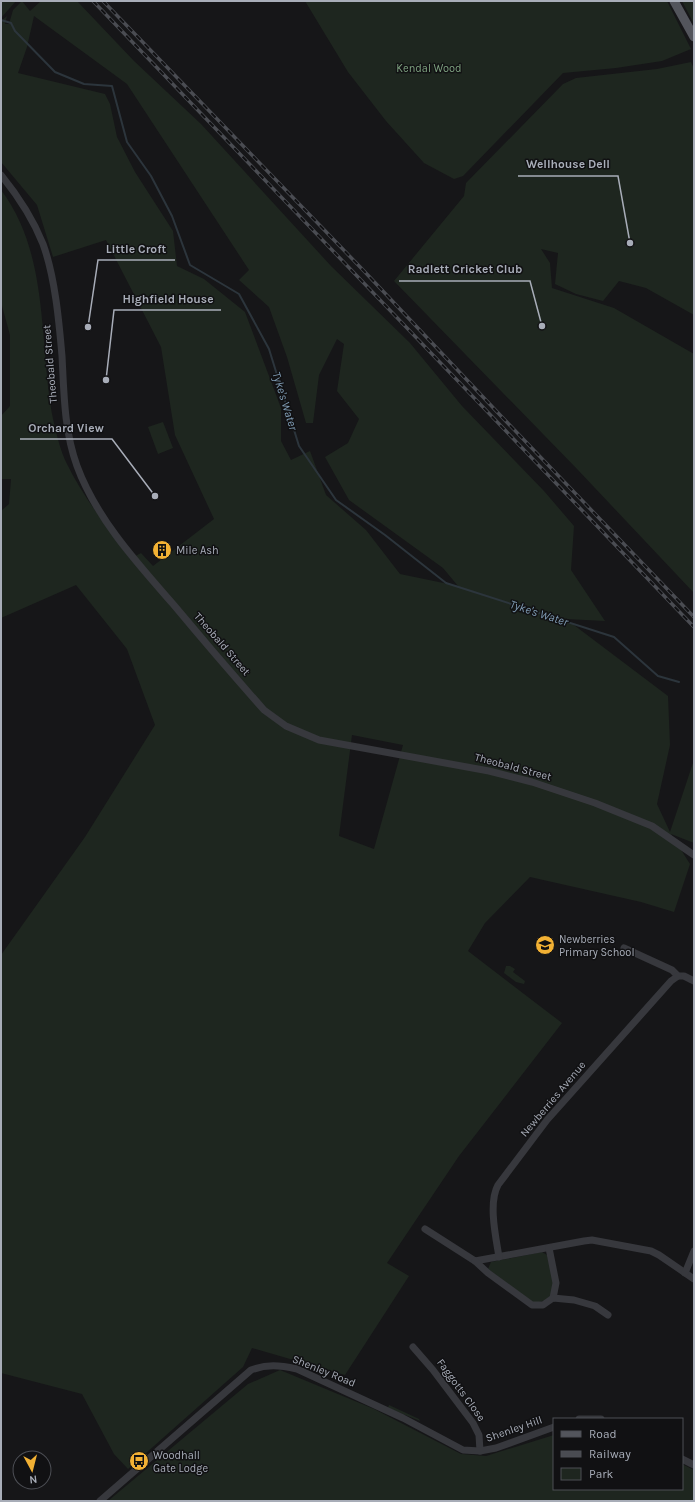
<svg xmlns="http://www.w3.org/2000/svg" width="695" height="1502" font-family="Karla,sans-serif">
<style>
.green{fill:#1e261f;fill-rule:evenodd}
.lines{fill:none;stroke-linecap:round;stroke-linejoin:round}
.stream{stroke:#2c353c;stroke-width:2}
.minor{stroke:#37383d;stroke-width:7}
.major{stroke:#53555c;stroke-width:9}
.rail-casing{stroke:#4a4c52;stroke-width:3.5}
.rail{stroke:#111113;stroke-width:2;stroke-dasharray:6;stroke-linecap:butt}
.labels{text-anchor:middle;dominant-baseline:central;stroke-width:3;stroke-linejoin:round;paint-order:stroke}
.park-label{font-size:11px;fill:#7fa381;stroke:#111113}
.street-label{font-size:11px;fill:#a8adb8;stroke:#111113}
.poi-label{font-size:11px;fill:#a8adb8;stroke:#111113;text-anchor:start}
.water-label{font-size:12px;font-style:italic;fill:#7f9bb3;stroke:#111113}
.leader{fill:none;stroke:#a8adb8;stroke-width:1.5}
.callout-dot{fill:#a8adb8;stroke:#111113;stroke-width:1.5}
.callout-label{font-size:12px;text-anchor:middle;font-weight:bold;fill:#a8adb8;stroke:#111113;stroke-width:3;stroke-linejoin:round;paint-order:stroke}
</style>
<rect width="100%" height="100%" fill="#161618"/>
<!-- green -->
<g class="green">
<polygon points="1,1 16,1 1,18"/>
<path d="M 22,1 L 30,11 L 41,1 L 77,1 L 134,61 L 201,124 L 331,266 L 410,343 L 462,406 L 544,491 L 574,526 L 571,570 L 605,621 L 566,619 L 668,696 L 670,745 L 657,804 L 670,832 L 694,760 L 694,843 L 671,834 L 690,864 L 674,912 L 641,902 L 530,877 L 485,923 L 468,951 L 562,1023 L 459,1156 L 387,1263 L 409,1276 L 345,1375 L 252,1348 L 243,1367 L 128,1469 L 114,1454 L 82,1394 L 1,1373 L 1,955 L 85,837 L 155,725 L 127,649 L 76,585 L 1,618 L 1,511 L 9,504 L 11,479 L 1,479 L 1,416 L 10,406 L 10,335 L 1,302 L 1,190 C 49,253 39,340 52,414 C 55,428 60,451 67,464 C 83,497 109,529 130,559 L 141,553 L 153,566 L 214,519 L 175,435 L 161,347 L 106,240 L 53,257 L 37,205 L 1,162 L 1,21 L 7,16 L 5,24 L 9,24 L 13,10 ZM 34,16 L 127,84 L 249,270 L 239,280 L 269,307 L 287,357 L 306,423 L 313,423 L 319,375 L 337,339 L 344,344 L 337,391 L 359,419 L 348,443 L 325,457 L 349,500 L 443,568 L 458,586 L 400,574 L 366,530 L 326,495 L 310,451 L 291,460 L 281,441 L 281,408 L 245,312 L 204,279 L 177,266 L 173,231 L 135,172 L 117,137 L 110,104 L 105,94 L 18,73 L 27,47 ZM 352,735 L 403,745 L 374,849 L 339,836 Z"/>
<polygon points="305,1 667,1 691,49 662,61 616,68 563,73 463,176 454,179 424,163 386,121 348,72"/>
<polygon points="682,1 694,1 694,24"/>
<polygon points="691,62 694,69 694,315 646,288 619,281 603,301 576,294 555,284 558,253 541,249 550,263 552,288 614,308 694,354 694,593 578,470 394,281 464,196 466,183 563,84 576,78 657,69"/>
<polygon points="163,422 173,448 158,454 148,427"/>
<polygon points="506,966 510,966 515,969 513,972 525,981 524,984 516,982 504,973"/>
<path d="M 542,1252 L 547,1255 C 552,1275 563,1300 534,1303 L 488,1269 L 491,1262 Z"/>
<polygon points="280,1370 374,1409 461,1454 486,1456 554,1435 554,1489 682,1489 682,1464 694,1470 694,1501 108,1501 248,1384"/>
<polygon points="389,1405 419,1419 420,1421 388,1408"/>
</g>
<g class="lines">
<!-- stream -->
<polyline class="stream" points="1,20 11,23 15,31 55,72 84,84 112,86 127,142 151,176 172,216 190,265 239,294 269,349 299,446 336,500 385,535 446,583 614,637 658,676 679,682"/>
<!-- minor -->
<g class="minor">
<path d="M 1,175 C 18,196 33,219 43,244 C 55,277 59,321 62,356 C 64,393 64,430 77,466 C 96,518 137,563 173,604 C 203,640 233,675 264,710 L 286,726 L 319,740 L 489,771 L 532,782 L 595,803 L 652,826 L 694,855"/>
<polyline points="624,948 672,970 678,976 684,976 694,981"/>
<polyline points="425,1229 475,1261 584,1241 592,1240 651,1251 659,1255 694,1279"/>
<polyline points="549,1248 556,1283 553,1298"/>
<path d="M 499,1257 C 496,1238 488,1203 498,1185 L 547,1120 L 671,981 L 678,976"/>
<polyline points="475,1261 488,1273 532,1305 543,1305 553,1298 574,1300 595,1306 608,1315"/>
<polyline points="685,1273 694,1251"/>
<polyline points="413,1347 433,1370 473,1423 479,1435 480,1451"/>
<polyline points="579,1419 601,1419"/>
<polyline points="682,1459 694,1465"/>
<path d="M 100,1501 L 251,1370 C 267,1364 279,1365 297,1369 L 403,1418 L 463,1450 L 480,1451 L 496,1448 L 554,1427"/>
</g>
<!-- major -->
<polyline class="major" points="674,1 694,37"/>
<!-- rail casing -->
<g class="rail-casing">
<g id="rail">
<polyline points="93,1 694,627"/>
<polyline points="103,1 363,270 501,416 694,617"/>
</g>
</g>
<!-- rail -->
<use href="#rail" class="rail"/>
</g>
<!-- icons -->
<defs>
<g id="building-disc" transform="scale(1)"><circle r="9.5" fill="#f2b134" stroke="#111113"/><path d="M-4-6H4V6H1V3H-1V6H-4ZM-2.5-4.3h1.7v1.8h-1.7ZM.8-4.3h1.7v1.8H.8ZM-2.5-1h1.7V.8h-1.7ZM.8-1h1.7V.8H.8Z" fill="#111"/></g>
<g id="school-disc" transform="scale(1)"><circle r="9.5" fill="#f2b134" stroke="#111113"/><path d="M0-5L7-2L0 1L-7-2ZM-4 1L0 2.5L4 1V4Q0 6-4 4Z" fill="#111"/></g>
<g id="bus-disc" transform="scale(1)"><circle r="9.5" fill="#f2b134" stroke="#111113"/><path d="M-5-6H5V4H4V6H2V4H-2V6H-4V4H-5ZM-3.5-4V0h7V-4ZM-3.5 1.2v1.5H-2V1.2ZM2 1.2v1.5H3.5V1.2Z" fill="#111"/></g>
</defs>
<g fill-rule="evenodd">
<use href="#building-disc" x="162" y="550"/>
<use href="#school-disc" x="545" y="945"/>
<use href="#bus-disc" x="139" y="1461"/>
</g>
<g class="labels">
<!-- park labels -->
<g class="park-label">
<text x="429" y="68">Kendal Wood</text>
</g>
<!-- street labels -->
<g class="street-label">
<text transform="translate(50 364) rotate(-95)">Theobald Street</text>
<text transform="translate(222 644) rotate(49)">Theobald Street</text>
<text transform="translate(513 767) rotate(15)">Theobald Street</text>
<text transform="translate(553 1099) rotate(-50)">Newberries Avenue</text>
<text transform="translate(324 1371) rotate(22)">Shenley Road</text>
<text transform="translate(461 1390) rotate(54)">Faggotts Close</text>
<text transform="translate(514 1429) rotate(-19)">Shenley Hill</text>
</g>
<!-- poi labels -->
<g class="poi-label">
<text x="176" y="550">Mile Ash</text>
<text x="559" y="939">Newberries<tspan x="559" dy="13">Primary School</tspan></text>
<text x="153" y="1455">Woodhall<tspan x="153" dy="13">Gate Lodge</tspan></text>
</g>
<!-- water labels -->
<g class="water-label">
<text transform="translate(285 401) rotate(73)">Tyke's Water</text>
<text transform="translate(539 613) rotate(18)">Tyke's Water</text>
</g>
</g>
<!-- callouts -->
<path class="leader" d="M630 243L618 176H518M88 327L98 260H175M542 326L530 281H399M106 380L114 310H221M155 496L112 439H20"/>
<g class="callout-dot">
<circle cx="630" cy="243" r="4"/>
<circle cx="88" cy="327" r="4"/>
<circle cx="542" cy="326" r="4"/>
<circle cx="106" cy="380" r="4"/>
<circle cx="155" cy="496" r="4"/>
</g>
<g class="callout-label">
<text x="568" y="168">Wellhouse Dell</text>
<text x="136" y="253">Little Croft</text>
<text x="465" y="273">Radlett Cricket Club</text>
<text x="168" y="303">Highfield House</text>
<text x="66" y="432">Orchard View</text>
</g>
<!-- border -->
<rect width="695" height="1502" fill="none" stroke="#a8adb8" stroke-width="4"/>
<!-- legend -->
<rect x="553" y="1418" width="130" height="72" fill="#111113" stroke="#4d4f55"/>
<rect x="561" y="1431" width="20" height="6" fill="#53555c" stroke="#4d4f55"/>
<text x="589" y="1438" font-size="12" fill="#a8adb8">Road</text>
<rect x="561" y="1451" width="20" height="6" fill="#4a4c52" stroke="#4d4f55"/>
<text x="589" y="1458" font-size="12" fill="#a8adb8">Railway</text>
<rect x="561" y="1468" width="20" height="12" fill="#1e261f" stroke="#4d4f55"/>
<text x="589" y="1478" font-size="12" fill="#a8adb8">Park</text>
<!-- north arrow -->
<g transform="translate(32 1470) rotate(173)"><circle r="19" fill="#111113" stroke="#4d4f55"/>
<path d="M0-3L7 15L0 10L-7 15Z" fill="#f2b134"/>
<text y="-6" font-size="11" font-weight="bold" text-anchor="middle" fill="#a8adb8">N</text>
</g>
</svg>
